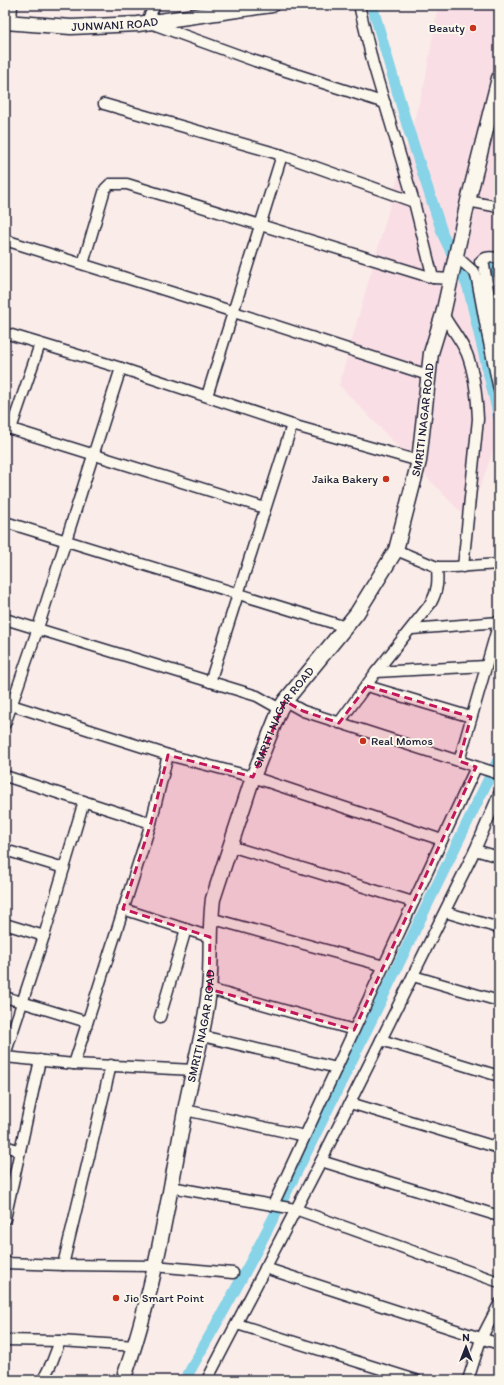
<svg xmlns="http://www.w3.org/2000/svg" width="504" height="1385" font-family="Itim,sans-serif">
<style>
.built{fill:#f9dfe5}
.water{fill:#87d3e7;stroke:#5f8ca2}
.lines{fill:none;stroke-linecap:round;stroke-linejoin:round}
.shore{stroke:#4a6980;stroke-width:1}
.canal{stroke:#87d3e7;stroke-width:11}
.street-casing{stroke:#22223b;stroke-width:13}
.secondary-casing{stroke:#22223b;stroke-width:17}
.street{stroke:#fbf7ec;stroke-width:10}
.secondary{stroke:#fbf7ec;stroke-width:14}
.marked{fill:#c2185b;fill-opacity:0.2;stroke:#c2185b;stroke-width:3;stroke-dasharray:8 5;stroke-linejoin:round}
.poi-dot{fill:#c8321e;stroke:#fbf7ec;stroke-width:1.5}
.labels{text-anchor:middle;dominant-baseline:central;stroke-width:4;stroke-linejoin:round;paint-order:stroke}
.street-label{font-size:12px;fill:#22223b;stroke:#fbf7ec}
.poi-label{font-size:12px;fill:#22223b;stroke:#fbf7ec;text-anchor:end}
</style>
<rect width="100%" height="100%" fill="#faece9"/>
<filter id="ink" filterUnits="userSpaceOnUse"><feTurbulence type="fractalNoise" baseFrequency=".025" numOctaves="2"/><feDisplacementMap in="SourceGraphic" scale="8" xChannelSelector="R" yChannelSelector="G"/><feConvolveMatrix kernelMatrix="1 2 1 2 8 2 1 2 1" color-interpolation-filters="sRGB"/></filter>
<g filter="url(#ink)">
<!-- built -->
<polygon class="built" points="438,5 499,5 499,435 468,520 339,385 425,81"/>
<!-- water -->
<polygon class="water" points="491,263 499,265 499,335 489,265"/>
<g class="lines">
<!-- shore -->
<polyline class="shore" points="499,268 494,268 492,270 499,310"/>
<!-- canal -->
<g class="canal">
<polyline points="372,5 407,125 443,235 468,287 499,418"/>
<path d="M 185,1380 C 210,1334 237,1289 261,1242 C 344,1082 419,919 499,758"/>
</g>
<!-- street casing -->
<g class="street-casing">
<g id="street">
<polyline points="359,5 373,64 414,202 433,278"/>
<polyline points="11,22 12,5"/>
<polyline points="146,23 155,5"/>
<polyline points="150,23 255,61 385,103"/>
<polyline points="104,104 282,155 414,202"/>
<polyline points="468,201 499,207"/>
<polyline points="5,240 209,304 428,375"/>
<polyline points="456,256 475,273 477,279 487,333 499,390"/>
<polyline points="483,259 499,359"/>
<path d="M 480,262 C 485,256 491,257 499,258"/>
<polyline points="83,264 105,189 110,184 127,184 433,278 451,279"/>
<path d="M 443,314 C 450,327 461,340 467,354 C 475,375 477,397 478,419 L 463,567"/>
<polyline points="5,333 121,368 292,425 419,461"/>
<polyline points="207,396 282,155"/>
<polyline points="5,427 265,508"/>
<polyline points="11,429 40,344"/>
<polyline points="5,522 346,627"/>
<polyline points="396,550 437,567 454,567 499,564"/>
<polyline points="5,619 257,696 280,709"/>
<polyline points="412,629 499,622"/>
<polyline points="376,672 486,666"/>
<polyline points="210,682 292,425"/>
<polyline points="367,686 471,717"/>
<polyline points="285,701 303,711 499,774"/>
<polyline points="5,703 168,755 253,777 442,840"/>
<path d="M 339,723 L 376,672 L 431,603 C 438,590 438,581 437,567"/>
<polyline points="5,724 38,628 121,368"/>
<polyline points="459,761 499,622"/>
<polyline points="5,776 151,823"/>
<polyline points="230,846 413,902"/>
<polyline points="5,850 64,868"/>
<polyline points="475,850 499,857"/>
<polyline points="123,909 210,937"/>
<polyline points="445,912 499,928"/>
<polyline points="210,918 384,966"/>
<polyline points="5,924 44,936"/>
<polyline points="413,976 499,1001"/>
<polyline points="209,989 354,1030"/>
<polyline points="5,997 87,1022"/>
<polyline points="160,1017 186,929"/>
<polyline points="202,1036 337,1068"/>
<polyline points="381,1040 499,1076"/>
<polyline points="5,1055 44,936 84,801"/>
<polyline points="5,1057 74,1064 194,1070"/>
<polyline points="74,1064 151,823 168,755"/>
<polyline points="350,1103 499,1148"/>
<polyline points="185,1110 305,1136"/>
<polyline points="5,1146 20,1151"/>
<polyline points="321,1161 499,1216"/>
<polyline points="171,1187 295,1209 499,1282"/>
<polyline points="273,1205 476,767"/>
<polyline points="5,1219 40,1060"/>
<polyline points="5,1263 63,1265 154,1266 233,1273"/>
<polyline points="63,1265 111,1065"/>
<polyline points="265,1268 499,1344"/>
<polyline points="237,1324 416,1380"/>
<polyline points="5,1340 60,1341 136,1346"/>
<polyline points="43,1380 52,1362 60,1341"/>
<polyline points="207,1380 321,1161 381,1040 475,850 499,794"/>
<polyline points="468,1380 481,1339 499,1304"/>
</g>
</g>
<!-- secondary casing -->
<g class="secondary-casing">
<g id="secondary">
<path id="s1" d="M 5,22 L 71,27 L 138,24 L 272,5"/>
<path id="s2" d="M 123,1380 C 154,1294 168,1201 185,1111 C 192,1071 205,1031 209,990 C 212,960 209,929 213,899 L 253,777 L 280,709 L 285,701 L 357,613 L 396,550 L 419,461 L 431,353 L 443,314 L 468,201 L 499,78"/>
</g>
</g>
<!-- street -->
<use href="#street" class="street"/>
<!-- secondary -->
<use href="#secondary" class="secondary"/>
</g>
</g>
<!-- marked area -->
<path class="marked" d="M 367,686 L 471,717 L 459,761 L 476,767 L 354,1030 L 209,989 L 210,937 L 123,909 L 151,823 L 168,755 L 253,777 L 285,701 L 303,711 L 339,723 Z"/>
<!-- markers -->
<g class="poi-dot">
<circle cx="473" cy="28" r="4"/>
<circle cx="386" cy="479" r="4"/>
<circle cx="363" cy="741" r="4"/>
<circle cx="116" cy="1298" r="4"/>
</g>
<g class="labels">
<!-- street labels -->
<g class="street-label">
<text stroke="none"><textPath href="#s1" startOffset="110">JUNWANI ROAD</textPath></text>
<text stroke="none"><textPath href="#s2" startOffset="1023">SMRITI NAGAR ROAD</textPath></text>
<text stroke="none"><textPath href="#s2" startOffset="687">SMRITI NAGAR ROAD</textPath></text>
<text stroke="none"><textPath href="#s2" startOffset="363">SMRITI NAGAR ROAD</textPath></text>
</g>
<!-- poi labels -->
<g class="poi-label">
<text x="465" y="28">Beauty</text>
<text x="378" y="479">Jaika Bakery</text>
<text x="371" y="741" text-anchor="start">Real Momos</text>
<text x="124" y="1298" text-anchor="start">Jio Smart Point</text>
</g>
</g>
<!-- margin -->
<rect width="504" height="1385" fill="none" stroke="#fbf7ec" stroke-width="20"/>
<rect x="10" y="10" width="484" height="1365" fill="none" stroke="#22223b" stroke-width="1.5" filter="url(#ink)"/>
<!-- north arrow -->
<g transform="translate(466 1347)" stroke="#fbf7ec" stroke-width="3" paint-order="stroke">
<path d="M0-3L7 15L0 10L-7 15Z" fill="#22223b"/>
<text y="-6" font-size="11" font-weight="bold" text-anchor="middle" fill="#22223b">N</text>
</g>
</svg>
